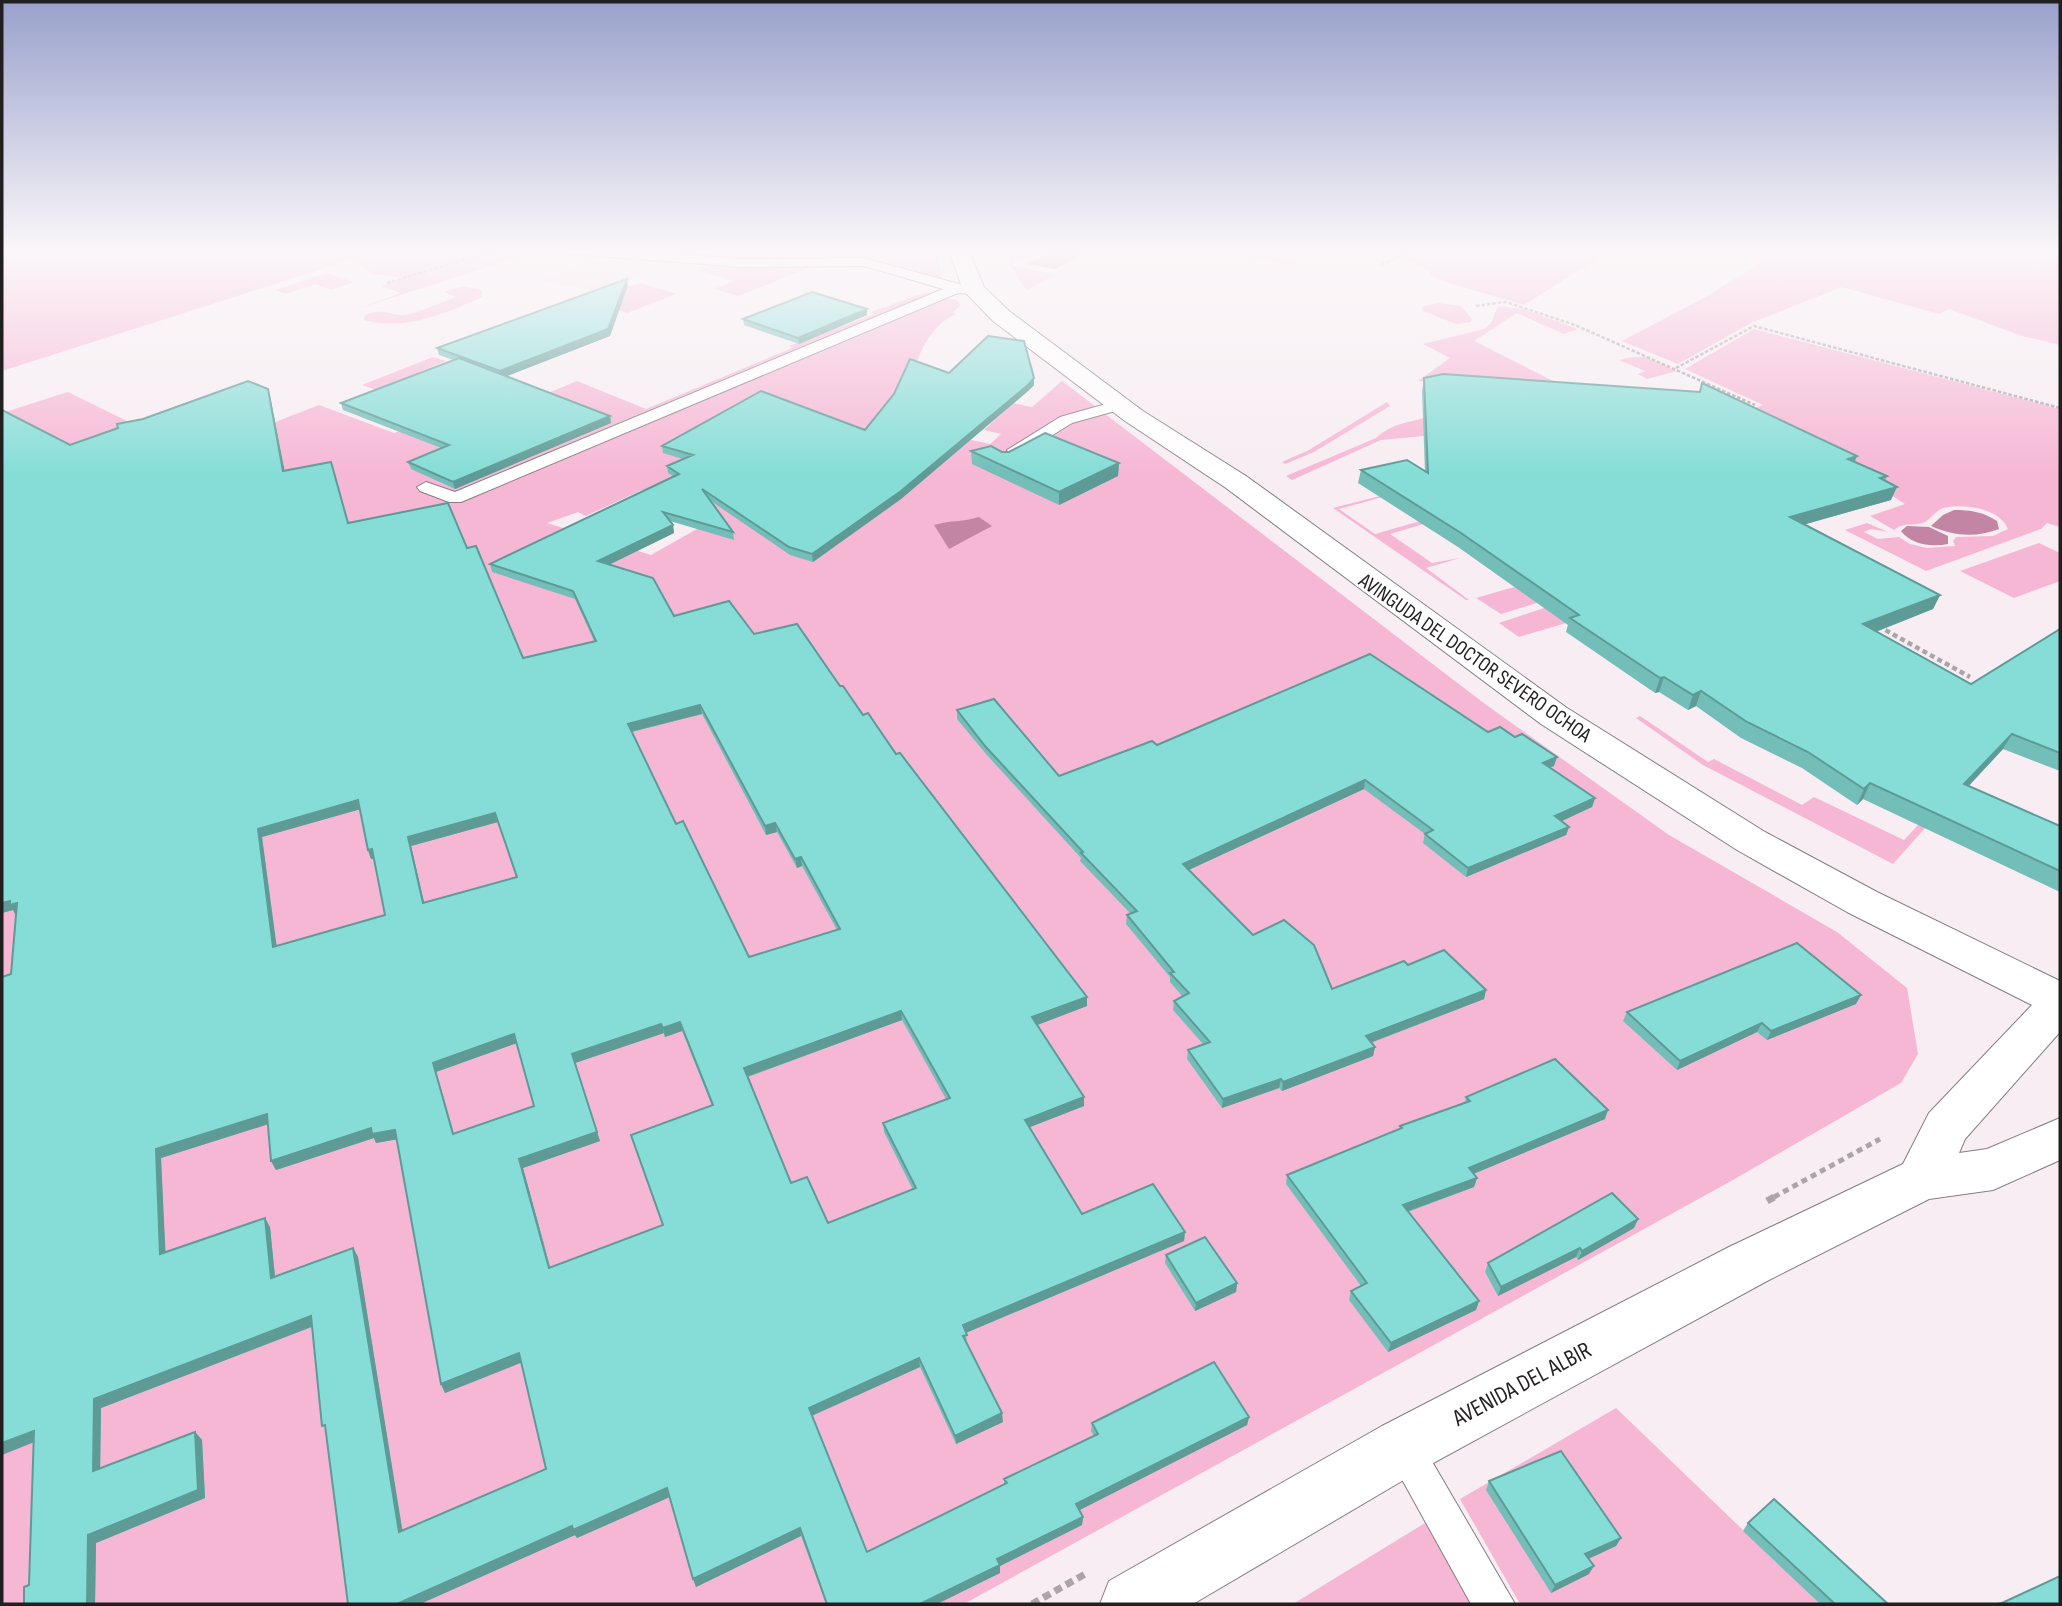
<svg xmlns="http://www.w3.org/2000/svg" width="2062" height="1606" font-family="'Sofia Sans Condensed',sans-serif">
<style>
.built{fill:#f0dfe7}
.green{fill:#f6b7d5;fill-rule:evenodd}
.water{fill:#c285a3}
.lines{fill:none;stroke-linecap:round;stroke-linejoin:round}
.lane-casing{stroke:#867e81;stroke-width:2}
.secondary-casing{stroke:#867e81;stroke-width:2}
.path-far3{stroke:#aca5a8;stroke-width:2.5;stroke-dasharray:3.5 2;stroke-linecap:butt}
.path-far2{stroke:#aca5a8;stroke-width:4.5;stroke-dasharray:5 3.5;stroke-linecap:butt}
.path-far1{stroke:#aca5a8;stroke-width:5;stroke-dasharray:6 4.5;stroke-linecap:butt}
.path{stroke:#aca5a8;stroke-width:7;stroke-dasharray:8 5;stroke-linecap:butt}
.lane{fill:#fff;fill-rule:evenodd}
.secondary{fill:#fff;fill-rule:evenodd}
.wall{fill:#73beb9;fill-rule:evenodd}
.shaded-wall{fill:#5e9b96}
.building{fill:#86ddd7;stroke:#5e9b96;stroke-width:2;fill-rule:evenodd}
.labels{text-anchor:middle;dominant-baseline:central;stroke-width:5;stroke-linejoin:round;paint-order:stroke}
.street-label{font-size:21px;fill:#221f20;stroke:#fff}
.near-street-label{font-size:24px;fill:#221f20;stroke:#fff}
</style>
<rect width="100%" height="100%" fill="#f7edf2"/>
<!-- built -->
<polygon class="built" points="596,258 663,262 630,280 598,291 538,280"/>
<!-- green -->
<g class="green">
<polygon points="2,249 385,249 2,371"/>
<polygon points="398,249 496,249 535,252 357,309 401,293 381,286 404,278 372,274 360,265 365,259"/>
<polygon points="595,249 937,249 942,279 930,278 883,260 731,259"/>
<path d="M 1007,249 L 1041,249 L 1011,265 L 1056,275 L 1027,290 C 1016,276 1009,267 1007,249 Z"/>
<polygon points="1195,249 1274,249 1300,264 1289,265"/>
<polygon points="1423,249 1612,249 1524,305 1436,279 1424,268 1403,259"/>
<polygon points="1784,249 2060,249 2060,345 2022,336 1949,309 1939,314 1842,287 1751,323 1678,364 1622,341 1702,299"/>
<polygon points="710,265 811,267 738,296 714,289 734,281 696,270"/>
<polygon points="327,273 354,282 331,290 315,284 286,294 275,290"/>
<polygon points="640,283 677,294 627,313 588,299"/>
<path d="M 462,286 L 482,290 L 482,297 C 445,314 405,331 364,320 L 365,315 C 386,307 386,315 403,315 C 415,315 443,301 456,297 L 444,292 Z"/>
<path d="M 926,292 L 956,300 L 961,305 L 953,312 L 956,314 C 916,332 910,386 901,425 L 990,444 L 1001,434 L 984,430 L 1013,403 L 1032,407 L 1062,381 L 1485,704 L 1669,835 L 1837,932 L 1907,988 L 1918,1054 L 1901,1083 L 1733,1180 L 964,1604 L 2,1604 L 2,413 L 68,392 L 139,427 L 244,434 L 319,405 L 394,433 L 446,412 L 476,423 L 577,381 L 646,409 L 792,348 L 789,346 L 875,314 L 871,312 ZM 642,490 L 711,521 L 651,555 L 547,523 L 578,512 L 586,516 Z"/>
<polygon points="1438,303 1461,306 1472,319 1471,322 1456,324 1423,311 1422,307"/>
<path d="M 1498,306 L 1523,309 L 1578,329 L 1564,334 L 1517,313 L 1474,341 L 1583,396 L 1489,430 L 1381,440 L 1292,480 L 1286,476 L 1376,438 C 1394,422 1409,423 1431,416 C 1455,408 1478,397 1502,387 L 1418,381 L 1450,358 L 1423,344 L 1484,329 L 1491,323 Z"/>
<path d="M 1754,329 L 2060,409 L 2060,527 L 2047,523 L 2041,529 L 1926,571 L 1845,530 L 1867,523 L 1888,532 L 1871,529 L 1864,532 L 1878,539 L 1899,537 L 1910,544 L 1927,548 L 1955,546 L 1953,541 L 1956,537 L 1993,536 L 2008,529 C 2000,508 1963,503 1943,508 C 1935,511 1932,518 1925,522 C 1915,527 1905,521 1894,530 L 1870,516 L 1905,504 L 1755,408 L 1763,405 L 1685,369 Z"/>
<polygon points="433,357 446,361 419,372 418,405 362,385"/>
<polygon points="1632,357 1645,357 1677,371 1647,379 1638,374 1645,371 1619,360"/>
<polygon points="1387,402 1390,406 1314,452 1285,464 1282,462 1309,450"/>
<polygon points="1384,495 1386,496 1339,509 1375,534 1424,520 1427,523 1390,534 1432,563 1460,558 1426,568 1469,600 1466,600 1333,508"/>
<polygon points="2039,543 2060,553 2060,581 2014,598 1960,571"/>
<polygon points="1514,587 1540,602 1501,614 1476,598"/>
<polygon points="1547,607 1573,621 1519,637 1499,623"/>
<polygon points="1640,716 1708,762 1714,759 1802,805 1814,797 1904,840 1919,824 1926,827 1893,864 1703,765 1636,718"/>
<polygon points="1616,1408 1820,1604 1520,1604 1460,1499"/>
<polygon points="1425,1523 1472,1604 1293,1604"/>
</g>
<!-- water -->
<g class="water">
<polygon points="1055,249 1092,249 1055,269 1027,264"/>
<path d="M 1954,510 C 1971,510 1983,512 1997,521 L 1999,529 C 1976,538 1953,536 1931,526 L 1943,515 Z"/>
<path d="M 979,517 L 992,526 L 949,549 L 934,525 C 952,520 963,522 979,517 Z"/>
<path d="M 1907,526 L 1929,527 L 1948,536 L 1948,544 C 1932,547 1911,545 1901,531 Z"/>
</g>
<g class="lines">
<!-- lane casing -->
<g class="lane-casing">
<g id="lane">
<polygon points="551,249 608,249 743,259 864,258 981,290 974,294 958,293 461,502 449,502 420,491 417,487 426,482 455,492 943,289 864,266 743,267 557,253"/>
<polygon points="1120,400 1128,405 1126,408 1072,423 1022,454 1010,454 1007,450 1060,417"/>
<polygon points="1403,1428 1416,1434 1515,1604 1471,1604 1384,1447 1390,1434"/>
</g>
</g>
<!-- secondary casing -->
<g class="secondary-casing">
<polygon id="secondary" points="952,249 972,249 972,259 984,287 1009,311 1143,411 1246,476 1567,708 1765,832 1877,892 2060,981 2060,1032 1965,1139 1959,1153 1987,1149 2060,1118 2060,1160 1993,1190 1929,1199 1767,1281 1424,1468 1193,1604 1100,1604 1109,1581 1382,1426 1729,1247 1903,1164 1929,1113 2032,1005 1847,912 1737,850 1541,724 1226,488 1125,421 993,321 963,290 952,259"/>
</g>
<!-- path-far3 -->
<g class="path-far3">
<polyline points="1381,265 1414,249"/>
<polyline points="387,283 477,256 524,249"/>
<polyline points="1476,306 1506,302 1575,325 1755,405"/>
<polyline points="1676,368 1754,326 2060,408"/>
</g>
<!-- path-far2 -->
<polyline class="path-far2" points="1878,626 1970,677"/>
<!-- path-far1 -->
<polyline class="path-far1" points="1774,1197 1880,1139"/>
<!-- path -->
<g class="path">
<polyline points="1767,1201 1778,1195"/>
<polyline points="1032,1604 1087,1573"/>
</g>
<!-- lane -->
<use href="#lane" class="lane"/>
<!-- secondary -->
<use href="#secondary" class="secondary"/>
</g>
<!-- wall -->
<g class="wall">
<polygon points="807,249 849,249 846,251"/>
<polygon points="628,285 610,336 506,376 610,416 611,423 455,489 411,469 408,462 441,448 343,410 341,403 453,360 439,355 437,348"/>
<polygon points="867,315 799,344 744,325 743,319"/>
<path d="M 949,373 L 1034,385 L 1028,391 L 901,499 L 813,562 L 790,555 L 711,501 L 733,532 L 734,540 L 670,521 L 673,525 L 674,533 L 609,565 L 674,616 L 754,634 L 840,686 L 896,754 L 1087,997 L 1087,1006 L 1037,1025 L 1084,1097 L 1084,1106 L 1030,1127 L 1082,1214 L 1185,1232 L 1184,1241 L 966,1333 L 967,1344 L 1003,1422 L 956,1444 L 920,1367 L 812,1416 L 867,1552 L 1004,1484 L 1004,1479 L 1094,1436 L 1091,1431 L 1092,1423 L 1249,1417 L 1247,1425 L 1079,1510 L 1083,1517 L 1082,1525 L 1000,1566 L 1000,1573 L 937,1604 L 826,1604 L 801,1536 L 696,1587 L 669,1497 L 577,1538 L 575,1535 L 420,1604 L 312,1327 L 101,1408 L 100,1468 L 195,1432 L 202,1440 L 205,1498 L 96,1543 L 95,1604 L 24,1604 L 29,1585 L 34,1442 L 11,974 L 16,913 L 13,910 L 2,913 L 2,410 L 70,445 L 143,419 L 268,389 L 270,396 L 284,471 L 348,523 L 467,548 L 523,658 L 594,641 L 575,599 L 492,572 L 490,564 L 673,476 L 668,473 L 667,466 L 683,459 L 663,453 L 662,446 L 865,430 ZM 702,714 L 766,835 L 777,832 L 797,868 L 802,866 L 837,930 L 749,957 L 676,824 L 632,732 ZM 360,809 L 368,850 L 371,859 L 374,859 L 385,915 L 276,946 L 262,837 ZM 498,822 L 516,877 L 424,902 L 411,846 ZM 902,1020 L 946,1099 L 883,1123 L 884,1132 L 913,1190 L 828,1223 L 791,1183 L 748,1077 ZM 682,1031 L 712,1106 L 631,1135 L 663,1225 L 550,1267 L 523,1168 L 600,1141 L 575,1063 L 664,1033 L 665,1037 ZM 517,1043 L 534,1106 L 454,1134 L 436,1072 ZM 268,1124 L 271,1161 L 276,1170 L 374,1138 L 376,1143 L 397,1139 L 441,1384 L 445,1393 L 522,1362 L 546,1469 L 402,1530 L 358,1257 L 353,1248 L 275,1276 L 270,1227 L 165,1252 L 161,1158 Z"/>
<polygon points="1424,378 1855,462 1887,476 1885,481 1891,500 1805,524 1940,595 1933,609 1876,632 1971,684 2060,629 2060,771 2003,749 1969,786 2060,826 2060,892 1863,799 1857,805 1802,768 1741,738 1696,706 1688,710 1659,692 1655,693 1566,632 1568,625 1458,547 1358,483 1361,470 1425,471 1422,391"/>
<polygon points="971,451 1002,452 1119,463 1118,476 1059,505 972,464"/>
<polygon points="957,710 1059,776 1157,745 1488,732 1554,766 1550,767 1595,798 1592,807 1562,821 1569,827 1566,835 1466,877 1423,843 1425,834 1364,789 1189,870 1253,935 1332,989 1408,965 1486,990 1484,999 1371,1043 1375,1047 1373,1056 1282,1091 1279,1088 1222,1108 1187,1059 1188,1050 1203,1044 1173,1010 1174,1001 1183,997 1170,982 1170,977 1126,924 1127,915 1130,913 1080,861 1081,858 986,754 957,719"/>
<polygon points="1856,1004 1767,1040 1757,1032 1677,1070 1623,1021 1627,1012"/>
<polygon points="1466,1097 1605,1119 1473,1174 1477,1178 1474,1187 1408,1212 1479,1301 1476,1310 1388,1352 1349,1300 1351,1291 1361,1286 1286,1184 1287,1175 1399,1129 1400,1126 1465,1103"/>
<polygon points="1638,1219 1634,1228 1578,1260 1576,1257 1498,1296 1485,1272 1488,1263"/>
<polygon points="1166,1255 1237,1283 1236,1292 1195,1311 1165,1263"/>
<polygon points="1489,1481 1621,1538 1616,1546 1589,1559 1589,1574 1551,1593 1486,1490"/>
<polygon points="1748,1523 1888,1604 1820,1604 1743,1531"/>
</g>
<!-- shaded-wall -->
<g class="shaded-wall">
<polygon points="627,279 628,285 610,336 502,378 500,371"/>
<polygon points="867,309 867,315 799,344 798,338"/>
<polygon points="1034,378 1034,385 1028,391 901,499 813,562 812,554"/>
<polygon points="268,389 270,396 286,478 283,471"/>
<polygon points="610,416 611,423 455,489 453,482"/>
<polygon points="1857,456 1852,469 1848,459"/>
<polygon points="1119,463 1118,476 1059,505 1059,492"/>
<polygon points="1897,487 1891,500 1785,530 1790,517"/>
<polygon points="673,525 674,533 600,569 598,561"/>
<polygon points="1940,595 1933,609 1857,639 1863,624"/>
<polygon points="1664,677 1659,692 1655,693 1660,678"/>
<polygon points="1701,691 1696,706 1688,710 1693,695"/>
<polygon points="700,705 702,714 630,732 628,724"/>
<polygon points="2012,734 2003,749 1956,799 1964,784"/>
<polygon points="1557,757 1554,766 1541,771 1543,763"/>
<polygon points="1365,780 1364,789 1182,873 1183,864"/>
<polygon points="1870,783 1863,799 1857,805 1864,789"/>
<polygon points="1595,798 1592,807 1553,825 1555,816"/>
<polygon points="358,800 361,809 262,837 278,956 273,947 258,829"/>
<polygon points="495,813 498,822 411,846 426,911 423,903 408,837"/>
<polygon points="775,823 777,832 766,835 765,826"/>
<polygon points="1569,827 1566,835 1466,877 1468,868"/>
<polygon points="372,849 375,858 371,859 368,850"/>
<polygon points="801,857 802,866 797,868 795,859"/>
<polygon points="10,901 17,903 22,912 15,914 13,910 2,913 2,903"/>
<polygon points="1486,990 1484,999 1364,1045 1366,1036"/>
<polygon points="1861,995 1856,1004 1767,1040 1771,1031"/>
<polygon points="1087,997 1087,1006 1032,1027 1032,1017"/>
<polygon points="901,1011 902,1020 746,1077 744,1068"/>
<polygon points="680,1022 682,1031 665,1037 663,1028"/>
<polygon points="1762,1023 1757,1032 1677,1070 1680,1061"/>
<polygon points="661,1024 664,1033 575,1063 572,1054"/>
<polygon points="514,1034 517,1043 436,1072 457,1143 433,1063"/>
<polygon points="1375,1047 1373,1056 1282,1091 1283,1082"/>
<polygon points="1281,1079 1279,1088 1222,1108 1223,1099"/>
<polygon points="1084,1097 1084,1106 1025,1129 1025,1120"/>
<polygon points="1608,1110 1605,1119 1466,1177 1469,1168"/>
<polygon points="267,1114 272,1123 161,1158 166,1263 160,1254 156,1149"/>
<polygon points="371,1128 395,1130 399,1139 376,1143 374,1138 276,1170 271,1161"/>
<polygon points="597,1132 600,1141 523,1168 553,1277 519,1159"/>
<polygon points="1477,1178 1474,1187 1400,1214 1403,1205"/>
<polygon points="265,1218 270,1227 276,1287 271,1278"/>
<polygon points="1638,1219 1634,1228 1578,1260 1582,1251"/>
<polygon points="1185,1232 1184,1241 963,1334 963,1325"/>
<polygon points="353,1248 358,1257 404,1540 399,1532"/>
<polygon points="1580,1248 1576,1257 1498,1296 1501,1287"/>
<polygon points="1237,1283 1236,1292 1195,1311 1196,1303"/>
<polygon points="1479,1301 1476,1310 1388,1352 1391,1343"/>
<polygon points="311,1316 316,1325 101,1408 100,1479 93,1471 94,1399"/>
<polygon points="519,1353 523,1362 445,1393 441,1384"/>
<polygon points="919,1358 920,1367 811,1416 809,1408"/>
<polygon points="1002,1413 1003,1422 956,1444 955,1436"/>
<polygon points="1249,1417 1247,1425 1076,1512 1076,1504"/>
<polygon points="34,1431 42,1439 2,1455 2,1443"/>
<polygon points="195,1432 202,1440 205,1498 96,1543 95,1604 87,1604 88,1535"/>
<polygon points="667,1488 670,1497 577,1538 575,1535 420,1604 397,1604 572,1526"/>
<polygon points="1083,1517 1082,1525 1000,1566 1000,1573 937,1604 920,1604 997,1559"/>
<polygon points="800,1528 801,1536 696,1587 693,1579"/>
<polygon points="1621,1538 1616,1546 1581,1562 1585,1554"/>
<polygon points="1594,1566 1589,1574 1551,1593 1555,1585"/>
</g>
<!-- building -->
<g class="building">
<polygon points="627,279 608,329 500,371 437,348"/>
<polygon points="812,292 867,309 798,338 743,319"/>
<path d="M 988,336 L 1024,341 L 1034,378 L 1028,385 L 901,491 L 812,554 L 789,547 L 702,489 L 733,532 L 663,512 L 673,525 L 598,561 L 653,578 L 674,616 L 729,601 L 754,634 L 797,624 L 840,686 L 843,686 L 863,715 L 868,713 L 896,754 L 900,753 L 1087,997 L 1032,1017 L 1084,1097 L 1025,1120 L 1082,1214 L 1153,1184 L 1185,1232 L 963,1325 L 967,1335 L 963,1336 L 1002,1413 L 955,1436 L 919,1358 L 809,1408 L 867,1552 L 1007,1483 L 1004,1479 L 1098,1434 L 1092,1423 L 1214,1362 L 1249,1417 L 1076,1504 L 1083,1517 L 997,1559 L 1000,1565 L 920,1604 L 827,1604 L 800,1528 L 693,1579 L 667,1488 L 573,1530 L 572,1526 L 397,1604 L 348,1604 L 325,1425 L 322,1426 L 311,1316 L 94,1399 L 93,1471 L 195,1432 L 198,1490 L 88,1535 L 87,1604 L 24,1604 L 24,1587 L 29,1585 L 34,1431 L 2,1443 L 2,977 L 11,974 L 17,903 L 10,905 L 10,901 L 2,903 L 2,410 L 70,445 L 118,428 L 117,424 L 143,419 L 248,381 L 268,389 L 283,471 L 331,462 L 348,523 L 448,503 L 467,548 L 476,546 L 523,658 L 596,641 L 573,591 L 490,564 L 679,474 L 667,466 L 693,455 L 662,446 L 761,391 L 865,430 L 894,394 L 910,359 L 949,373 ZM 700,705 L 765,826 L 775,823 L 795,859 L 801,857 L 840,929 L 749,957 L 683,821 L 676,824 L 628,724 ZM 358,800 L 368,850 L 372,849 L 385,915 L 273,947 L 258,829 ZM 495,813 L 517,877 L 423,903 L 408,837 ZM 901,1011 L 950,1098 L 883,1123 L 916,1188 L 828,1223 L 807,1177 L 791,1183 L 744,1068 ZM 680,1022 L 713,1105 L 631,1135 L 663,1225 L 549,1268 L 519,1159 L 597,1132 L 572,1054 L 661,1024 L 663,1028 ZM 514,1034 L 534,1106 L 453,1134 L 433,1063 ZM 267,1114 L 271,1161 L 371,1128 L 372,1134 L 395,1130 L 441,1384 L 519,1353 L 546,1469 L 399,1532 L 353,1248 L 271,1278 L 265,1218 L 160,1254 L 156,1149 Z"/>
<polygon points="459,358 610,416 453,482 408,462 449,445 341,403"/>
<polygon points="1443,374 1700,392 1702,383 1857,456 1848,459 1887,476 1880,478 1897,487 1790,517 1940,595 1863,624 1971,684 2060,629 2060,753 2012,734 1964,784 2060,826 2060,871 1870,783 1864,789 1808,752 1747,722 1701,691 1693,695 1664,677 1660,678 1570,618 1579,615 1461,533 1361,470 1407,460 1428,473 1424,378"/>
<polygon points="1045,433 1119,463 1059,492 971,451 991,446 1002,452 1009,452"/>
<polygon points="1370,654 1488,732 1500,727 1515,737 1522,734 1557,757 1543,763 1595,798 1555,816 1569,827 1468,868 1425,834 1433,830 1365,780 1183,864 1253,935 1284,920 1314,945 1332,989 1404,961 1408,965 1444,950 1486,990 1366,1036 1375,1047 1283,1082 1281,1079 1223,1099 1188,1050 1210,1042 1174,1001 1189,993 1170,973 1174,972 1127,915 1137,911 1081,853 1083,852 985,746 957,710 994,699 1059,776 1152,741 1157,745"/>
<polygon points="1797,943 1861,995 1771,1031 1762,1023 1680,1061 1627,1012"/>
<polygon points="1555,1059 1608,1110 1469,1168 1477,1178 1403,1205 1479,1301 1391,1343 1351,1291 1367,1283 1287,1175 1402,1128 1400,1126 1470,1101 1466,1097"/>
<polygon points="1612,1193 1638,1219 1582,1251 1580,1248 1501,1287 1488,1263"/>
<polygon points="1205,1237 1237,1283 1196,1303 1166,1255"/>
<polygon points="1561,1451 1621,1538 1585,1554 1594,1566 1555,1585 1489,1481"/>
<polygon points="1774,1499 1888,1604 1835,1604 1748,1523"/>
<polygon points="2060,1576 2060,1604 1997,1604 2002,1603"/>
</g>
<!-- sky -->
<linearGradient id="sky" x2="0" y2="1"><stop stop-color="#99a1cc"/><stop offset="0.53" stop-color="#fbf7f9"/><stop offset="1" stop-color="#fbf7f9" stop-opacity="0"/></linearGradient>
<rect width="2062" height="474" fill="url(#sky)"/>
<g class="labels">
<!-- street labels -->
<g class="street-label">
<text transform="translate(1475 658) rotate(35)">AVINGUDA DEL DOCTOR SEVERO OCHOA</text>
</g>
<!-- near-street labels -->
<g class="near-street-label">
<text transform="translate(1522 1384) rotate(-28)">AVENIDA DEL ALBIR</text>
</g>
</g>
<!-- border -->
<rect width="2062" height="1606" fill="none" stroke="#221f20" stroke-width="7"/>
</svg>
